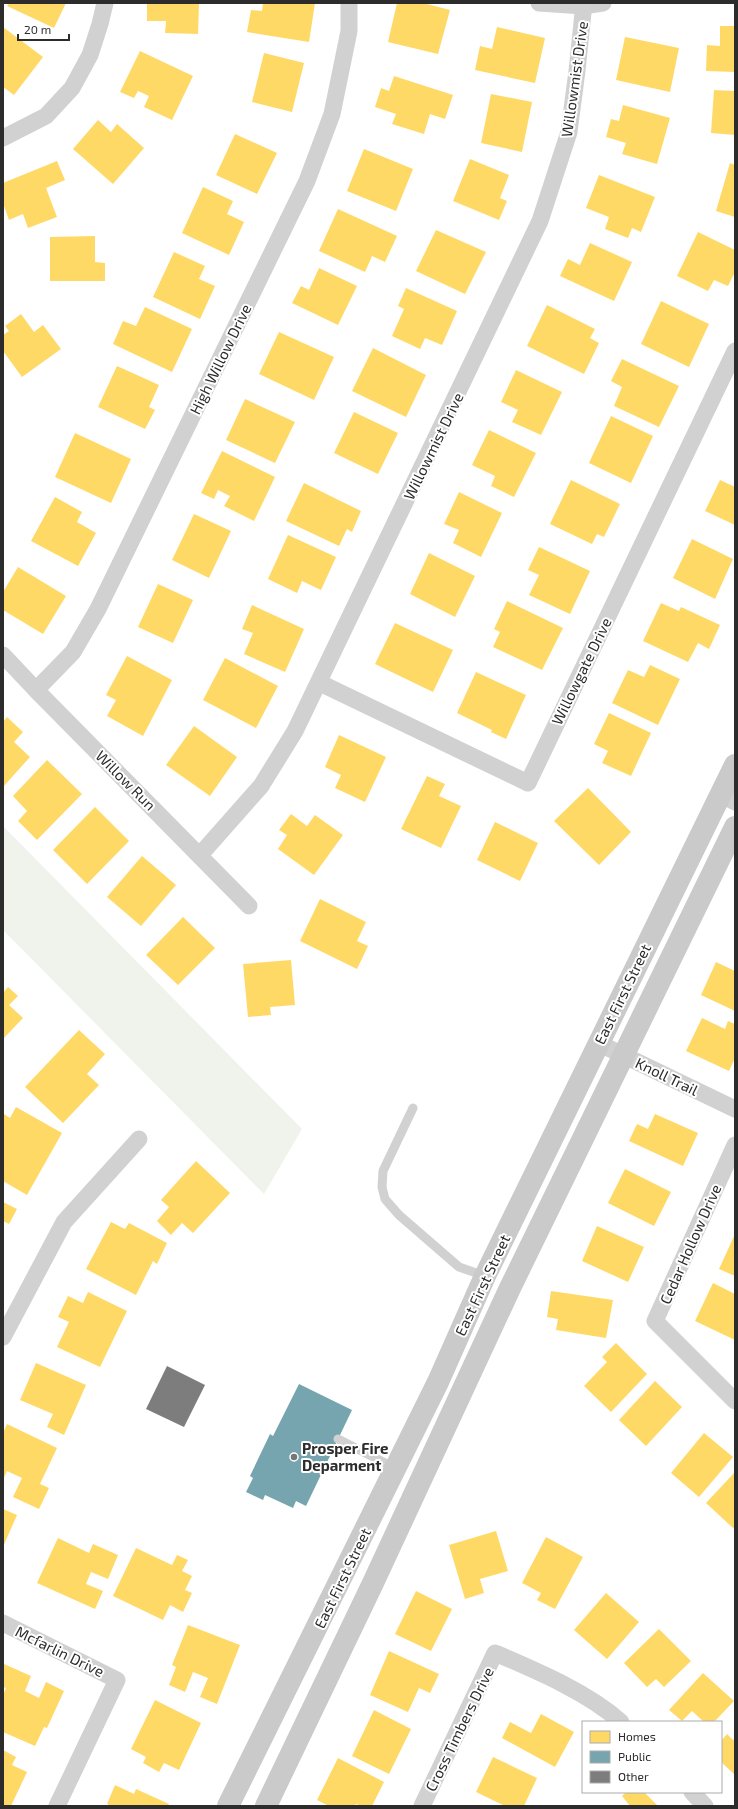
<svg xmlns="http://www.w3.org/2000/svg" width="738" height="1809" font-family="'Exo 2',sans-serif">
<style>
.green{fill:#f0f3eb}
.homes{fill:#ffd966}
.public{fill:#76a5af}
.building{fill:#7d7d7d}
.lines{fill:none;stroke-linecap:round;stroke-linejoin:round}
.service{stroke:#d1d1d1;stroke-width:9}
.minor{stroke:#d1d1d1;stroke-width:17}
.secondary{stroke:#cacaca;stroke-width:22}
.poi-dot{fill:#767676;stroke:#fff;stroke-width:1.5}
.labels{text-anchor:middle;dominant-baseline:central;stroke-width:4;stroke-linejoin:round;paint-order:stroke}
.street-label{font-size:15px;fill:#2c2c2c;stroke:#fff}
.poi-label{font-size:15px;font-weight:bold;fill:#2c2c2c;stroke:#fff;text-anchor:start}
</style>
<rect width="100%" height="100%" fill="#fff"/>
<!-- green -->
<polygon class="green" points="3,826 302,1129 264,1194 3,930"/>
<!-- homes -->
<g class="homes">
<polygon points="9,3 66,3 54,28 7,6"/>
<polygon points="147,3 199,3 198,34 165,33 166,21 147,21"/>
<polygon points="263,3 315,3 309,42 247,32 251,10 262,11"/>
<polygon points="397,3 423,3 450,10 438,54 388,42"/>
<polygon points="720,26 735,26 735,72 706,71 707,45 720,46"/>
<polygon points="3,27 43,57 14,95 3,87"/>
<polygon points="497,27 545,38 535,83 475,70 480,46 492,49"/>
<polygon points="625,37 679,48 670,92 616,80"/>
<polygon points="140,51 193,76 172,120 144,107 149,96 138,91 134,98 120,92"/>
<polygon points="264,53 304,63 292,112 252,102"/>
<polygon points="394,76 453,95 445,119 430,114 424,134 392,124 396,114 375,107 381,88 389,91"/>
<polygon points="714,90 735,91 735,135 711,133"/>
<polygon points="491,94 532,102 522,152 481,143"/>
<polygon points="623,105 670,118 657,164 622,154 626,143 606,137 611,119 619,121"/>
<polygon points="98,120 111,132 117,124 144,148 113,184 73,149"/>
<polygon points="235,134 277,153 257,194 216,175"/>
<polygon points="364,149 413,169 396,211 347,191"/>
<polygon points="470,159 509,175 500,198 507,201 499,220 453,201"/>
<polygon points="57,161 65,180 46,188 57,217 28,228 23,214 9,220 3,203 3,183"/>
<polygon points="730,163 735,165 735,217 716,211"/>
<polygon points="599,175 655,197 641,232 632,228 628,238 605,229 609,217 586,208"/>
<polygon points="203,187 233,201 227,214 244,222 229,255 182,233"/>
<polygon points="338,209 397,236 385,262 372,256 365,272 319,251"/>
<polygon points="436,230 486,252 465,294 416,271"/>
<polygon points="698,232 735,250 735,272 728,286 714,280 708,291 677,276"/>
<polygon points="95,236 95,262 105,263 105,281 50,281 50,237"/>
<polygon points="590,243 632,262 614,301 560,276 568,259 580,265"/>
<polygon points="174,252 205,266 199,279 215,286 200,319 153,297"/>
<polygon points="319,268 357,286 338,325 292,303 301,286 309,290"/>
<polygon points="406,288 457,311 442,345 425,338 420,349 392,336 404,309 398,306"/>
<polygon points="661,301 709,324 689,367 641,344"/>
<polygon points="547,305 595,329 590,338 599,343 584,374 527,346"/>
<polygon points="145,307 192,329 172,372 113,344 123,321 136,326"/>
<polygon points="21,314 34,332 43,325 61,349 22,377 3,351 3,335 9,331 5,326"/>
<polygon points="279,332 334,357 314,400 259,374"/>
<polygon points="373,348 426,375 406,417 352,391"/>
<polygon points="622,359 679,386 659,427 614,406 622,387 611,381"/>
<polygon points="117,366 159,385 149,407 155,410 145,429 98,407"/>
<polygon points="516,370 562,392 541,435 512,422 518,410 501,402"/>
<polygon points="245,399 295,422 275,463 226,440"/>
<polygon points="354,412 398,433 378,474 334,453"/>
<polygon points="611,416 653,436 631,483 589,463"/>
<polygon points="489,430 536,453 514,497 491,486 495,476 472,465"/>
<polygon points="75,433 131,459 111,503 55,477"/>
<polygon points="222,451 275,477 254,521 224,506 230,496 218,490 214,499 201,493"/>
<polygon points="571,480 620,504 604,537 597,534 592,544 550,524"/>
<polygon points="720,480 735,487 735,525 705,511"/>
<polygon points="304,483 361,511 352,532 347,529 339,546 286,521"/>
<polygon points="459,492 502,513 481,557 453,543 459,530 444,524"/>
<polygon points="55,497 82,512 77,522 96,533 78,566 31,541"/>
<polygon points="194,514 231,531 209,578 172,560"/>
<polygon points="288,535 336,557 321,590 302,581 297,593 268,579"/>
<polygon points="692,539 733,559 715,599 673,578"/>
<polygon points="539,547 590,571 570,614 529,595 539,575 528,570"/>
<polygon points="429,553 475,576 455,617 410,594"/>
<polygon points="18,567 66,596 43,634 3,610 3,592"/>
<polygon points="158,584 193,600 173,643 138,627"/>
<polygon points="507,601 563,628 542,670 493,647 500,632 494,629"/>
<polygon points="661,603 679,611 681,607 720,625 709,649 698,643 688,662 643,641"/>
<polygon points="252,605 304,629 285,672 244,654 253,633 242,629"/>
<polygon points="395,623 453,650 433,692 375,664"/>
<polygon points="127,656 172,680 143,736 107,716 116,700 106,695"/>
<polygon points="225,658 278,686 256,728 203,700"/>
<polygon points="650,665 680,679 658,725 612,703 628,670 644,677"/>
<polygon points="476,672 526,695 506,739 491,732 492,730 457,713"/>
<polygon points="609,713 651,733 631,776 602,763 608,751 594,744"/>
<polygon points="7,717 23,732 14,742 30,757 3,787 3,722"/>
<polygon points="194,726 237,757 210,796 166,765"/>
<polygon points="339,735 386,757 365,802 335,788 341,775 325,767"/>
<polygon points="47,760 82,794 37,840 18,821 27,811 13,796"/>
<polygon points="427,776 445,784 439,796 461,806 441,848 401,829"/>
<polygon points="588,788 631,832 599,865 554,821"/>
<polygon points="95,807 129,841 87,884 53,850"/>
<polygon points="291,814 307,826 315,815 343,835 314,875 278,849 287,835 279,830"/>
<polygon points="495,822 538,843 520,881 477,860"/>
<polygon points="142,856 176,885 141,926 107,897"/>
<polygon points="320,899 366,922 357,941 368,946 357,969 300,941"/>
<polygon points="183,917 215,948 178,985 146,955"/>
<polygon points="291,960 295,1005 270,1007 271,1015 248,1017 243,964"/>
<polygon points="716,962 735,971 735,1011 701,995"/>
<polygon points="8,987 18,996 9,1005 23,1018 3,1039 3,993"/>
<polygon points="702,1018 725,1029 728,1021 735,1024 735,1058 729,1071 686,1051"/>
<polygon points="79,1030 105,1054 87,1074 99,1085 63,1123 25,1087"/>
<polygon points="16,1107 62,1133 27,1195 3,1181 3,1116 4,1114 10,1118"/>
<polygon points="655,1114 698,1133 683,1166 629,1141 637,1124 648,1129"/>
<polygon points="196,1161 230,1193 193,1233 182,1223 171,1235 157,1221 169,1207 161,1200"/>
<polygon points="625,1169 671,1192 654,1226 608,1203"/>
<polygon points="3,1202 17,1209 9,1224 3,1221"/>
<polygon points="111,1222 125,1229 129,1223 167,1243 157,1264 153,1261 136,1295 86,1269"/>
<polygon points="597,1226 644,1247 628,1282 582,1261"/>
<polygon points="735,1234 735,1276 719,1269"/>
<polygon points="713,1283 735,1294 735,1340 695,1321"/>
<polygon points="551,1291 613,1300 606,1338 556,1330 558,1319 547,1317"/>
<polygon points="88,1292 127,1311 100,1367 57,1347 69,1322 58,1317 68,1296 83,1303"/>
<polygon points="616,1343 647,1374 611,1412 584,1386 607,1362 602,1357"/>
<polygon points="36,1363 86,1385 64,1435 47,1427 53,1414 20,1400"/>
<polygon points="655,1381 682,1407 646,1446 619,1420"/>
<polygon points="7,1424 57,1448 40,1484 49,1488 39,1509 13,1497 22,1478 7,1471 3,1480 3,1433"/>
<polygon points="704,1433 733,1457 699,1497 671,1473"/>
<polygon points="735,1472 735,1527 733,1528 706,1503"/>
<polygon points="3,1509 17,1515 3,1547"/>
<polygon points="496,1531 508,1571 480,1579 484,1593 465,1599 449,1545"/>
<polygon points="546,1537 583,1557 555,1609 537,1600 541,1593 522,1583"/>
<polygon points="58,1538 89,1553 93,1544 118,1555 108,1579 91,1572 86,1584 103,1591 95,1609 37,1583"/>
<polygon points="136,1548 172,1565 177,1555 188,1560 182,1571 192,1576 185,1590 192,1593 183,1612 170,1605 163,1620 113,1596"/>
<polygon points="416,1591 452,1609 431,1651 395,1634"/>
<polygon points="606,1593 639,1622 607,1659 574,1630"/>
<polygon points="188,1625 240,1645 217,1704 200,1697 208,1678 193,1672 185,1692 169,1685 176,1667 172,1665"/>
<polygon points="659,1629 691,1661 664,1687 656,1679 647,1687 624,1663"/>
<polygon points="389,1651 439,1674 430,1693 419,1688 408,1712 370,1695"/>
<polygon points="4,1664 31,1676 25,1691 39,1698 46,1682 64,1691 47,1728 44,1727 35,1746 3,1732 3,1695 6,1688 3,1687"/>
<polygon points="703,1673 734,1701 714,1722 704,1722 692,1711 682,1721 669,1710"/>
<polygon points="155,1700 201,1723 179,1770 164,1763 159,1772 143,1763 146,1757 131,1749"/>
<polygon points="374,1710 411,1729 389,1774 352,1756"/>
<polygon points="541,1714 574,1732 555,1767 502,1738 510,1722 531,1733"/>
<polygon points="727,1734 733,1740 735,1738 735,1775 721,1762 721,1741"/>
<polygon points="3,1750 16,1757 12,1765 27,1772 11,1806 3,1806"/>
<polygon points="493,1757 537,1778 524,1806 505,1806 476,1792"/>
<polygon points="338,1758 384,1782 372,1806 361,1806 356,1804 355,1806 329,1806 317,1800"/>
<polygon points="115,1785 134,1794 136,1789 169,1804 168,1806 111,1806 107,1804"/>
<polygon points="626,1792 644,1792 658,1806 630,1806 622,1796"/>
</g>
<!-- public -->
<polygon class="public" points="299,1384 352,1410 306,1506 296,1501 293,1508 265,1495 263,1500 246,1492 253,1478 250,1476 270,1434 273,1436"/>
<!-- building -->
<polygon class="building" points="167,1366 205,1385 184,1427 146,1409"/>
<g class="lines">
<!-- service -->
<g class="service">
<polyline points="413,1108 383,1171 382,1187 385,1199 399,1215 459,1267 485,1276"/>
<polyline points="338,1439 395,1468"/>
</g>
<!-- minor -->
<g class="minor">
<polyline points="539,3 583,6 603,3"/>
<polyline points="3,138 46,116 72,88 90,55 100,24 105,3"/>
<polyline points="3,655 36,690 249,906"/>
<polyline points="320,683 528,783 735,351"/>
<polyline points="36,690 73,652 98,609 307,181 332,114 349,31 349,3"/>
<polyline points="720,794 735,802"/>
<polyline points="200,855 261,786 295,731 540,221 569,132 577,71 584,3"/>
<polyline points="598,1043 735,1109"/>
<polyline points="735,1145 655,1321 735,1401"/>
<polyline points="3,1337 64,1222 139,1139"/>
<polyline points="3,1623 117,1680 57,1806"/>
<polyline points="692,1792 705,1806"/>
<path d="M 422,1806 L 495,1653 C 537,1671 587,1692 621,1722"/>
</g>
<!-- secondary -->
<g class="secondary">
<polyline points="228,1806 438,1382 485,1276 735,765"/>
<polyline points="266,1806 373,1583 510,1288 735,827"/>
</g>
</g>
<!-- markers -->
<circle class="poi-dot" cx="294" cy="1457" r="4"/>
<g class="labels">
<!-- street labels -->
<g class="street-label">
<text transform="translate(574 79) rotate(-82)">Willowmist Drive</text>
<text transform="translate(220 359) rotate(-64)">High Willow Drive</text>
<text transform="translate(433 446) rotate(-64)">Willowmist Drive</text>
<text transform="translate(581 671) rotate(-64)">Willowgate Drive</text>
<text transform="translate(126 780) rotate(45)">Willow Run</text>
<text transform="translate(622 994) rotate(-64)">East First Street</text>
<text transform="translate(667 1076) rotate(26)">Knoll Trail</text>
<text transform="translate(690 1244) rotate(-66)">Cedar Hollow Drive</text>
<text transform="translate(482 1285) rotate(-65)">East First Street</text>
<text transform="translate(342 1578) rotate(-64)">East First Street</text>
<text transform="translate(60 1651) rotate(26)">Mcfarlin Drive</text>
<text transform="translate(459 1729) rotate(-64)">Cross Timbers Drive</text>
</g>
<!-- poi labels -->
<g class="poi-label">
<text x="302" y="1448">Prosper Fire<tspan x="302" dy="17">Deparment</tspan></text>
</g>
</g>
<!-- border -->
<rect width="738" height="1809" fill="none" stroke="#2c2c2c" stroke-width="8"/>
<!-- legend -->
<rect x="582" y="1721" width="140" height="72" fill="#ffffff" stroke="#ababab"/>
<rect x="590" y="1731" width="20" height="12" fill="#ffd966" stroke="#ababab"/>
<text x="618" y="1741" font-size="12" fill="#2c2c2c">Homes</text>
<rect x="590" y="1751" width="20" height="12" fill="#76a5af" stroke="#ababab"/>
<text x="618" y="1761" font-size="12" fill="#2c2c2c">Public</text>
<rect x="590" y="1771" width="20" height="12" fill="#7d7d7d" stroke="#ababab"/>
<text x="618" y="1781" font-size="12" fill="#2c2c2c">Other</text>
<!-- scale -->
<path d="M18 34v6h51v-6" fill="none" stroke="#2c2c2c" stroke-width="2"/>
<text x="24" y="34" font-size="12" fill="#2c2c2c" stroke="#ffffff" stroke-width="3" paint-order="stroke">20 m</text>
</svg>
